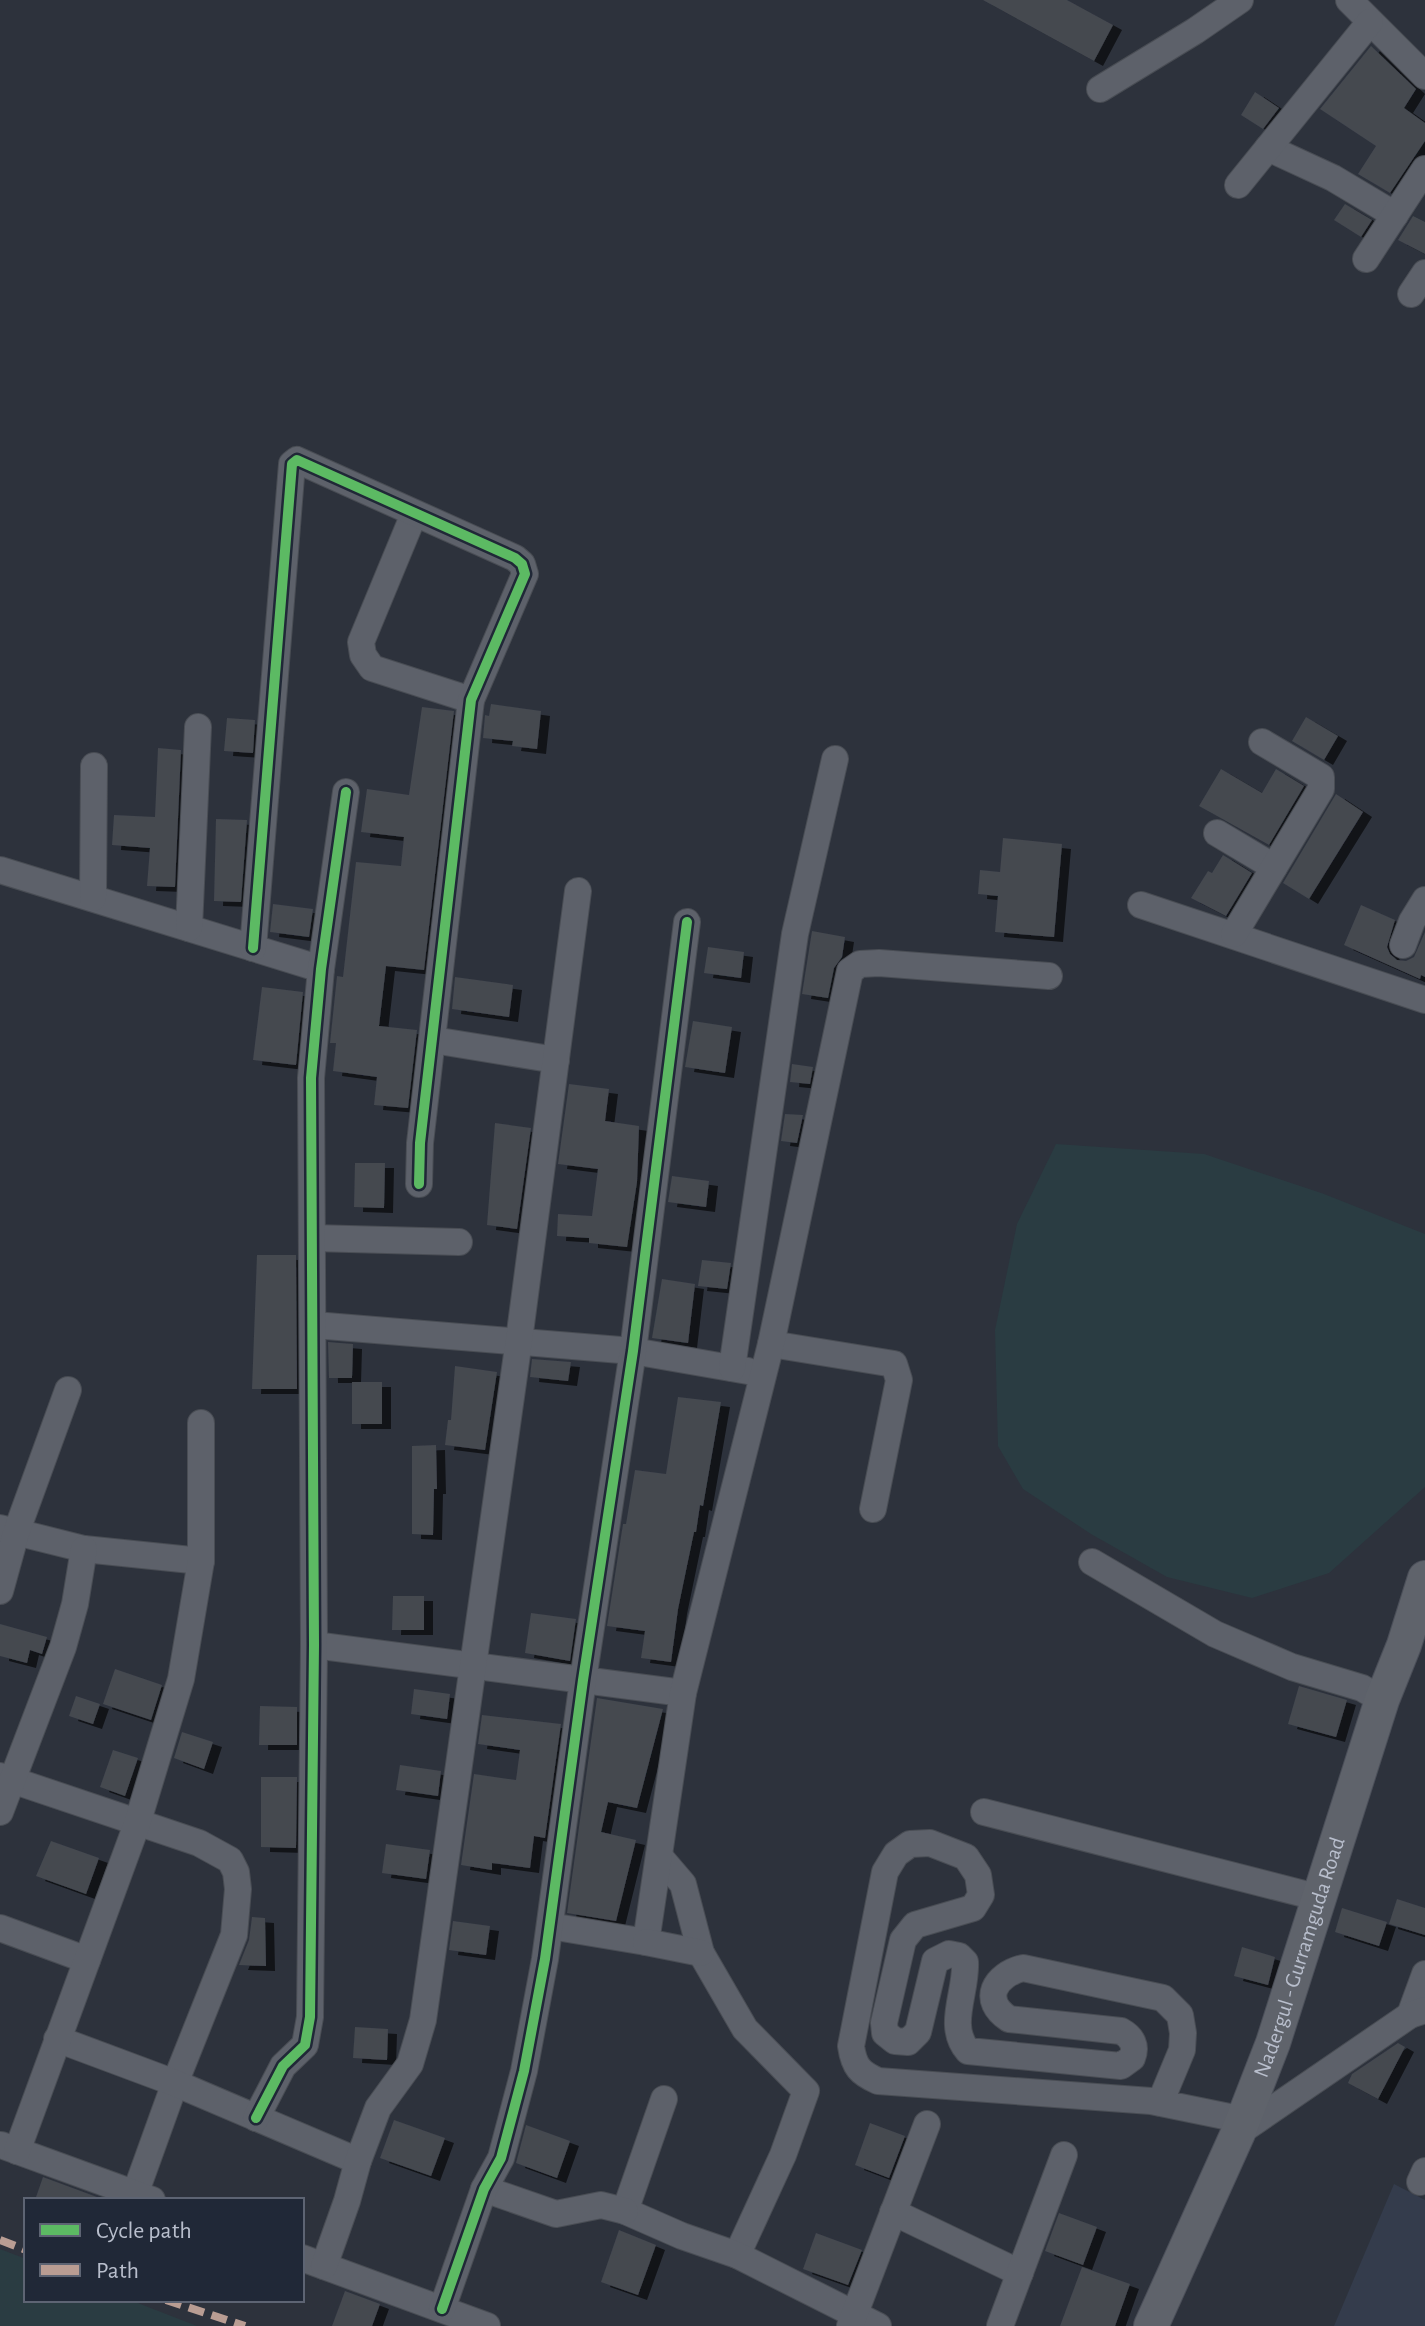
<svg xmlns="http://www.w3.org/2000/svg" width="1425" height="2326" font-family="'Alegreya Sans',sans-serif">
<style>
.airport{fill:#343c4c}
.green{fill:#2a3c42}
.building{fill:#444850;filter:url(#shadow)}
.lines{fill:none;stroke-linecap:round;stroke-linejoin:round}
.minor-casing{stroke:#494d54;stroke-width:28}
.major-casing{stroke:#4b4f59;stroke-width:36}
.minor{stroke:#5d616a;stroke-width:26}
.major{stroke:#5f636b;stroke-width:34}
.quiet{stroke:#b99d93;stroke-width:8;stroke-dasharray:16 8;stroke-linecap:butt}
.cycleway-casing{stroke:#202837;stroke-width:15}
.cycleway{stroke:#5cba63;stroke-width:10}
.labels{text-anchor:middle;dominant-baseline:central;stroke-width:7;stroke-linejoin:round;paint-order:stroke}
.street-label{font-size:22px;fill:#b8becc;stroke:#202837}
</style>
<defs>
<filter id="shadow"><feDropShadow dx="9" dy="5" stdDeviation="0" flood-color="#0009"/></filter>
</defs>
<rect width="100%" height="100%" fill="#2d323c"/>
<!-- airport -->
<polygon class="airport" points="1394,2184 1425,2200 1425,2326 1334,2326"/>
<!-- green -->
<g class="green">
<polygon points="1056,1144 1204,1154 1324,1194 1425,1234 1425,1487 1329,1573 1252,1598 1167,1577 1091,1534 1023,1489 998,1446 995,1330 1017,1224"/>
<polygon points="0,2249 26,2259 26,2300 130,2300 197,2326 0,2326"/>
</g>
<!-- building -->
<g class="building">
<polygon points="983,0 1067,0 1113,25 1094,61"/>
<polygon points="1371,46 1416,89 1404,108 1425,123 1425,141 1390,193 1358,174 1376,146 1320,109"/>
<polygon points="1255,92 1279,108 1263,129 1241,115"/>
<polygon points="1345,204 1372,220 1361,237 1334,220"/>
<polygon points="1413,216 1425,222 1425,254 1398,240"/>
<polygon points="491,704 541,711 537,749 512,746 513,741 483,738 485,715 489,716"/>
<polygon points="422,707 454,711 424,970 386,966 379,1026 417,1030 408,1108 374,1105 377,1077 333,1071 336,1043 330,1043 337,976 343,977 356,862 401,866 404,837 361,832 367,789 409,795"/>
<polygon points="1306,717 1338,736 1324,760 1292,741"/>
<polygon points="227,718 255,720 253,753 224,751"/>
<polygon points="158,748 181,750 175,887 147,886 150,848 112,845 114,815 155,817"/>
<polygon points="1221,769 1262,793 1276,769 1304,786 1269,845 1199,806"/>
<polygon points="1336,794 1363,812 1309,899 1283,883"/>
<polygon points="216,819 247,820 241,902 214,901"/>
<polygon points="1003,838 1062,844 1054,937 995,932 998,896 978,894 980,870 1000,872"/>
<polygon points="1223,855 1252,873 1226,916 1191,898 1208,871 1212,873"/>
<polygon points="273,904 313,909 309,937 270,932"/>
<polygon points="1361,905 1395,920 1387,947 1390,954 1397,960 1406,961 1414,957 1425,932 1425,977 1421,975 1420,979 1344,945"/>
<polygon points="812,931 845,937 842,957 834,968 828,998 802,994"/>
<polygon points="708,947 744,952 741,978 704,973"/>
<polygon points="455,977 513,985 509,1017 452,1009"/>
<polygon points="262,987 303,992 296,1065 253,1060"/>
<polygon points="693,1021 732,1027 725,1073 685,1067"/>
<polygon points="792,1064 813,1067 810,1084 790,1082"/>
<polygon points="569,1084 609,1089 605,1121 639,1126 637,1182 627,1247 589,1243 589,1238 557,1236 558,1214 592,1216 598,1169 558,1164"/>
<polygon points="785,1114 803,1115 797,1143 781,1141"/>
<polygon points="495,1123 531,1128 517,1229 487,1225"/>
<polygon points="355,1163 385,1163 384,1208 354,1207"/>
<polygon points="672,1176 709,1181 706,1207 668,1202"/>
<polygon points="257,1255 296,1255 297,1389 252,1389"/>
<polygon points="702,1260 731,1263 727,1289 698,1286"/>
<polygon points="662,1279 695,1284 688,1343 652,1338"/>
<polygon points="328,1342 353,1344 352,1378 329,1378"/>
<polygon points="532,1359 571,1362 568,1381 530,1377"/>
<polygon points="455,1366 497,1372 485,1450 445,1445 448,1420 451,1420"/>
<rect x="352" y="1382" width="30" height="42"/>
<polygon points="678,1397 721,1402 703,1506 700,1505 696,1532 694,1532 678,1609 671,1662 641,1658 645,1631 607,1626 623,1524 626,1524 635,1470 666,1474"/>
<polygon points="436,1445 437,1489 434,1489 433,1535 412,1534 412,1446"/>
<polygon points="393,1596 424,1596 424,1630 392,1630"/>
<polygon points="531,1613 576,1619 570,1661 525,1653"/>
<polygon points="0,1624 47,1637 42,1654 30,1650 27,1663 0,1656"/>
<polygon points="115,1669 162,1685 151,1720 103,1704"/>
<polygon points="1299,1686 1347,1700 1336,1737 1288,1724"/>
<polygon points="414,1689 450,1694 447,1719 411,1714"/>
<polygon points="76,1696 100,1704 93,1724 69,1716"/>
<polygon points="597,1698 663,1709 637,1808 608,1802 601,1832 636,1840 616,1921 567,1913"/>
<polygon points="260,1706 297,1707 297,1745 259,1745"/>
<polygon points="482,1715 561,1724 545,1838 534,1836 530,1868 492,1863 492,1870 461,1865 474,1774 516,1780 520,1750 478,1744"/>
<polygon points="182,1732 213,1742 204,1769 174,1758"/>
<polygon points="113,1750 138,1758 125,1796 100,1787"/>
<polygon points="400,1765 441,1771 438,1796 396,1790"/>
<polygon points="261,1777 297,1777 296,1848 261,1847"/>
<polygon points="51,1841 99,1858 86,1894 36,1876"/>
<polygon points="386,1844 430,1850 426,1879 382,1873"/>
<polygon points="1397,1899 1425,1908 1425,1935 1389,1924"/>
<polygon points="1342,1908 1387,1922 1379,1946 1335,1932"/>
<polygon points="252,1917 265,1918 266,1966 239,1965 249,1940"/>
<polygon points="453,1921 490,1926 486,1955 449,1950"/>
<polygon points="1242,1947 1275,1957 1268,1985 1234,1976"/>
<polygon points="355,2027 388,2029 387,2060 353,2058"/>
<polygon points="1398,2043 1405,2047 1378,2099 1348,2083 1352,2074"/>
<polygon points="394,2120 445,2138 431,2176 380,2158"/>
<polygon points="870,2123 905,2136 889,2178 855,2165"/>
<polygon points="526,2125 570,2141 557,2178 516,2163"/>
<polygon points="43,2177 105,2200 35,2200"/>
<polygon points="1059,2213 1097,2227 1083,2265 1045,2251"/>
<polygon points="619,2230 656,2245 638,2295 601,2282"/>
<polygon points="816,2233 862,2250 848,2285 803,2269"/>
<polygon points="1082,2267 1130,2284 1115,2326 1060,2326"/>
<polygon points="345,2291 380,2304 372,2326 332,2326"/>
</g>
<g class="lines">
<!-- minor casing -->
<g class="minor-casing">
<g id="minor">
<polyline points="1349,0 1425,76"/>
<polyline points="1100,89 1195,31 1240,0"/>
<polyline points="1268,148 1333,178 1395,215"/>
<polyline points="1238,185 1370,22"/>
<polyline points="1366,259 1425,169"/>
<polyline points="1411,294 1425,273"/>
<polyline points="414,514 361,642 363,655 372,668 471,700"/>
<polyline points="1217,833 1274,867"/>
<polyline points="0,870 321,969"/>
<polyline points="93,898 94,766"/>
<polyline points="1141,905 1425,1000"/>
<polyline points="189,928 198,727"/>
<polyline points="1234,934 1321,789 1321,777 1262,742"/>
<polyline points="1403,945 1412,921 1425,900"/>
<polyline points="253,948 292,464 297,460 515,558 522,564 525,574 471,700 420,1143 419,1184"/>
<polyline points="433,1040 556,1060"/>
<polyline points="313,1238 459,1242"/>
<polyline points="314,1325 633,1351 748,1371"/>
<polyline points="771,1344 894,1364 899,1380 873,1509"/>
<polyline points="732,1368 795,934 835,759"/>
<polyline points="0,1528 84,1549 201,1561"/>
<polyline points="1092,1562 1215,1634 1292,1667 1362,1688 1382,1700"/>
<polyline points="0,1591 16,1533 68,1390"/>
<polyline points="314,1645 683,1693"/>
<polyline points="0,1776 199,1843 230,1860 236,1872 238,1889 234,1935 175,2083 135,2194"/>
<polyline points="0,1812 63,1647 75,1604 84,1549"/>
<polyline points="984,1812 1320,1898"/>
<polyline points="659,1856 683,1884 701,1953 745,2029 806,2091 783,2155 737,2255"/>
<polyline points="550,1926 646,1942 683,1693 771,1344 850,971 860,964 879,963 1049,976"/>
<polyline points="0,1928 87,1960"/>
<polyline points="646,1942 701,1953"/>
<polyline points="1410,2015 1425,1974"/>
<polyline points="57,2039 175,2083 358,2161"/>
<polyline points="664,2099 625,2211 682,2236 737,2255 878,2326"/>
<path d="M 1160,2103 L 1182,2050 L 1183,2033 L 1180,2015 L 1163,1998 L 1023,1968 C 995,1975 980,2000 1009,2019 L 1121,2031 C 1132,2037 1137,2046 1132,2058 L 1121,2066 L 968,2051 C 946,2026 967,1992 965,1962 L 959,1956 L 949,1954 L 935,1961 L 918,2032 L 908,2042 L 895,2041 L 885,2033 L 884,2023 L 903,1940 L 915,1925 L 973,1908 L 981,1895 L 978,1875 L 966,1857 L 930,1843 L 910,1844 L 896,1854 L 885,1872 L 851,2046 C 854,2067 860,2073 878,2081 L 1151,2101 L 1244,2120"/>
<polyline points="256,2118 283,2066 305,2045 310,2017 314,1645 311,1078 321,969 346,792"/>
<polyline points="1238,2133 1410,2015 1425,2010"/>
<polyline points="1,2145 152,2200"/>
<polyline points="17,2151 137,1824 181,1679 201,1561 201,1423"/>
<polyline points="1420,2182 1425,2171"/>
<polyline points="484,2189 556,2214 601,2205 625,2211"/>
<polyline points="893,2212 1020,2273"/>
<polyline points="302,2258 487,2326"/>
<polyline points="324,2266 347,2201 358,2161 378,2108 410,2064 423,2020 519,1340 578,891"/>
<polyline points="442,2309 484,2189 501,2158 524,2071 545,1959 583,1680 633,1351 687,922"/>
<polyline points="850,2326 927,2124"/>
<polyline points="1000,2326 1064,2155"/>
</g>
</g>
<!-- major casing -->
<g class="major-casing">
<g id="major">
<path id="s1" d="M 1151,2326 L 1238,2133 L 1273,2043 L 1382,1700 L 1404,1645 L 1425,1578"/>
</g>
</g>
<!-- minor -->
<use href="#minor" class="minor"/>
<!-- major -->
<use href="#major" class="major"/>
<!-- quiet -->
<g class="quiet">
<polyline points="0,2240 26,2250"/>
<polyline points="166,2300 245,2326"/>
</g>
<!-- cycleway casing -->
<g class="cycleway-casing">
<g id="cycleway">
<polyline points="253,948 292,464 297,460 515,558 522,564 525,574 471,700 420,1143 419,1184"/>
<polyline points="256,2118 283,2066 305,2045 310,2017 314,1645 311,1078 321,969 346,792"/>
<polyline points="442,2309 484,2189 501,2158 524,2071 545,1959 583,1680 633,1351 687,922"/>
</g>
</g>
<!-- cycleway -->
<use href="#cycleway" class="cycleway"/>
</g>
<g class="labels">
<!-- street labels -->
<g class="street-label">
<text stroke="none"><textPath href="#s1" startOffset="398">Nadergul - Gurramguda Road</textPath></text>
</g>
</g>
<!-- legend -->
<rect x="24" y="2198" width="280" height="104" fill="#202837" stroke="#5d6473" stroke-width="2"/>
<rect x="40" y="2224" width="40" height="12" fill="#5cba63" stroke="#5d6473" stroke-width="2"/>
<text x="96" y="2238" font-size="24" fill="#b8becc">Cycle path</text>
<rect x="40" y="2264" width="40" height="12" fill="#b99d93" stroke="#5d6473" stroke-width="2"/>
<text x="96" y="2278" font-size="24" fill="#b8becc">Path</text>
</svg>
